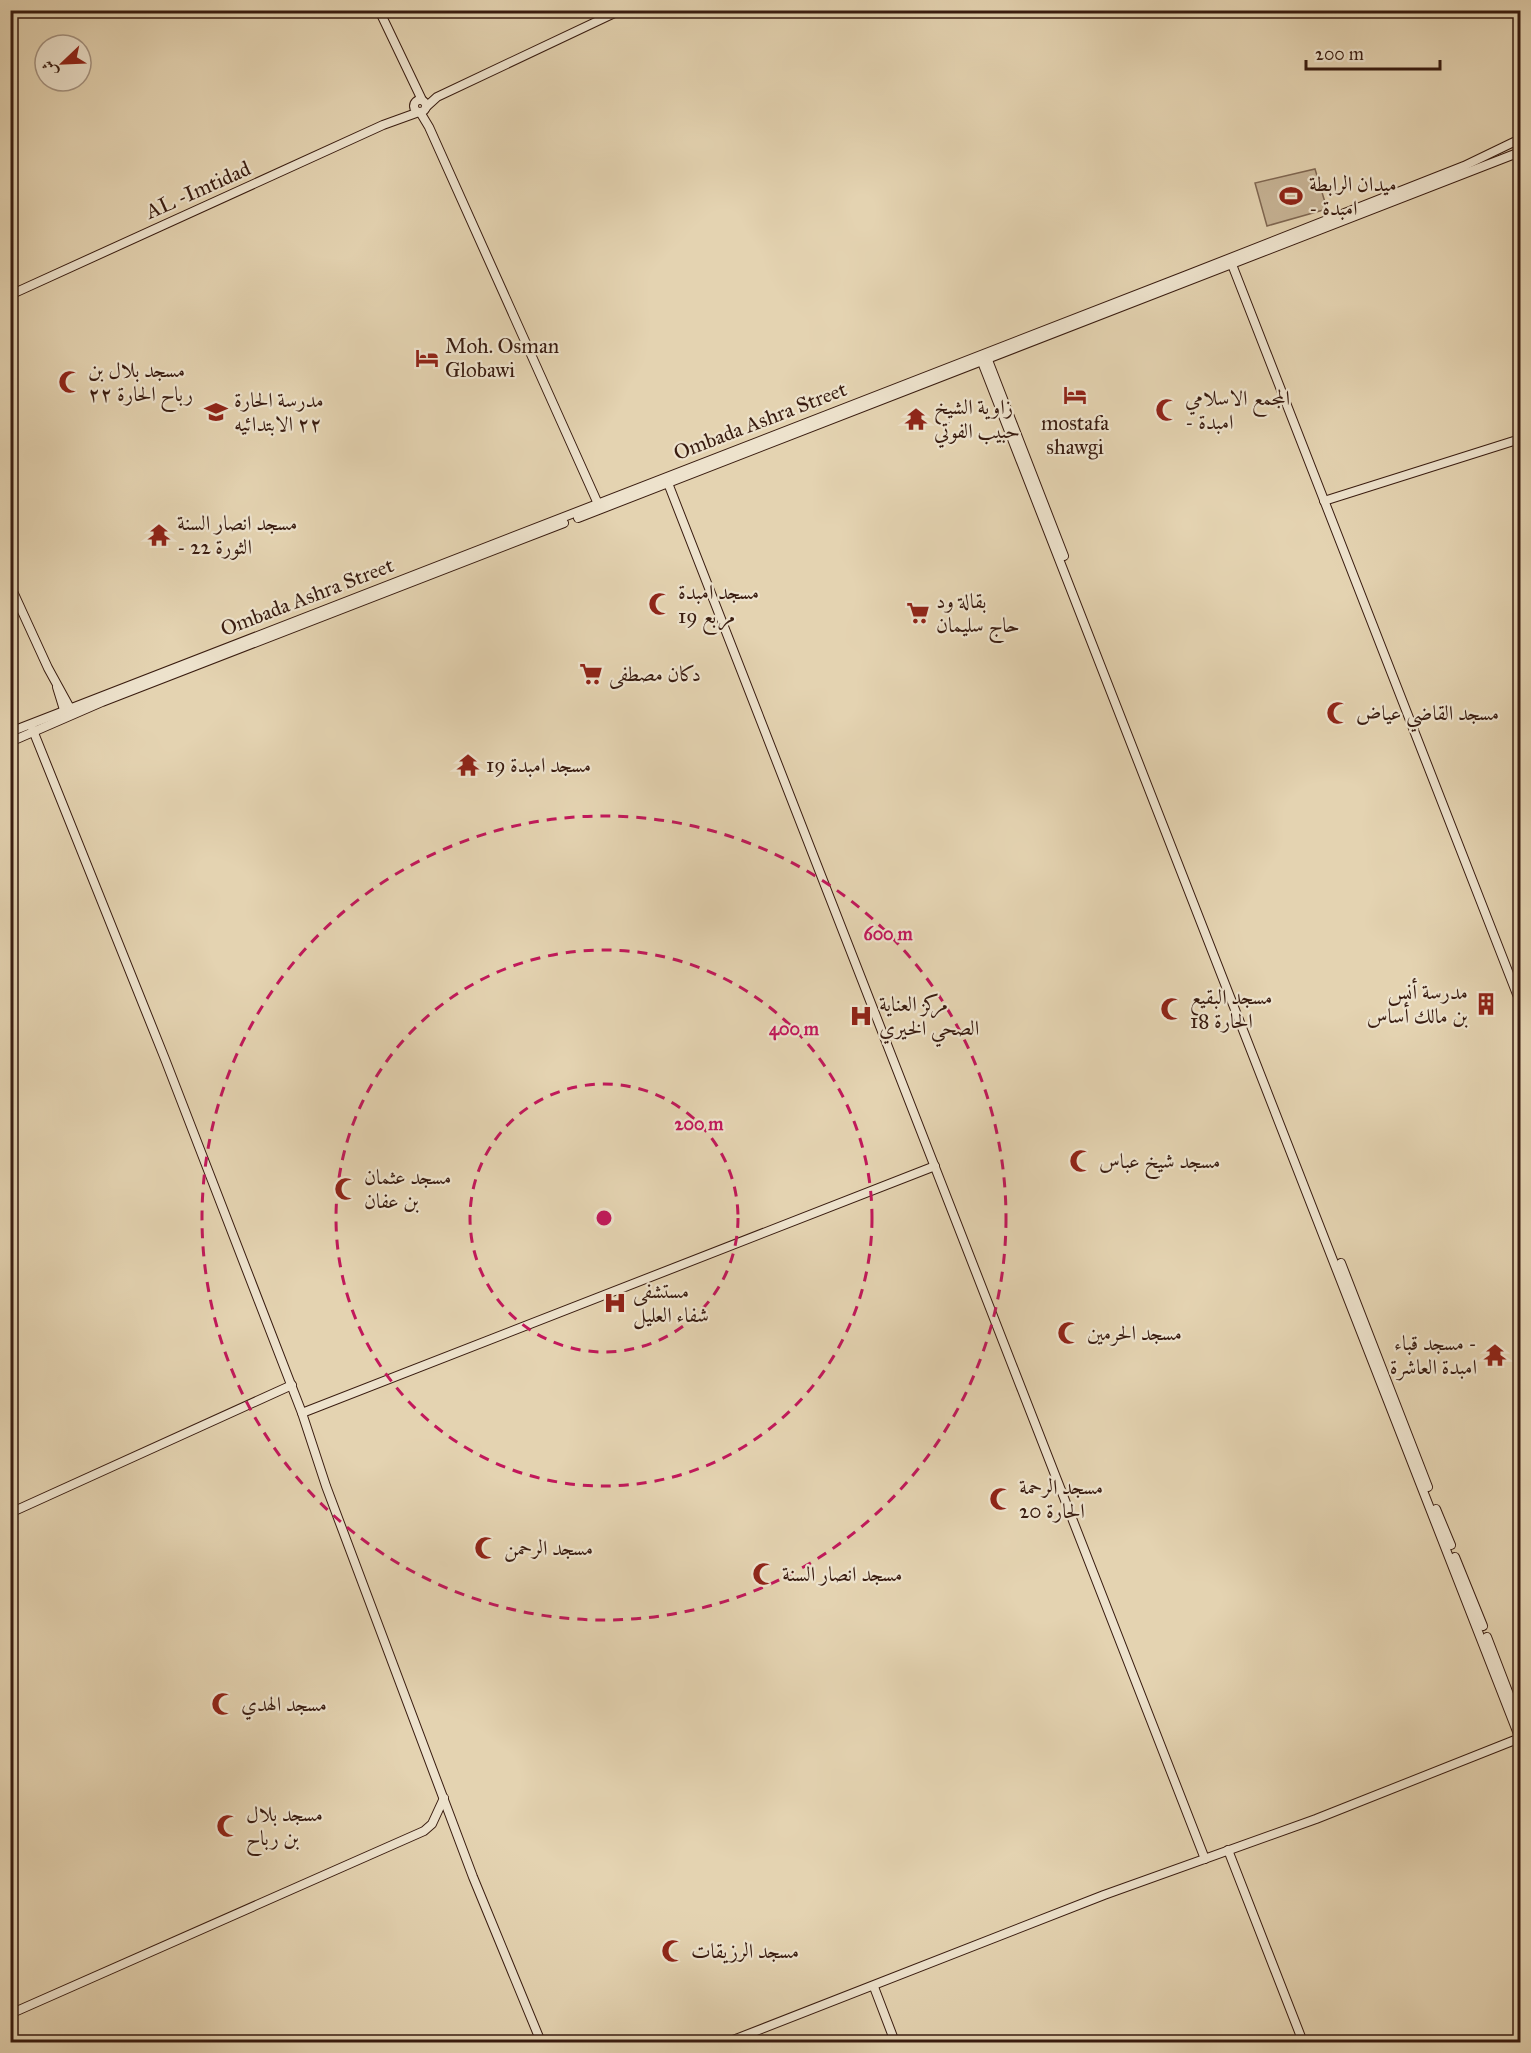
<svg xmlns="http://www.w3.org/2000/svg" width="1531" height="2053" font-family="'IM FELL Great Primer',Amiri,serif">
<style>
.pitch{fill:#c7b496;stroke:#806853;stroke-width:1.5}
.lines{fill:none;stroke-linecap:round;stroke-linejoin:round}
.secondary-casing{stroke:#391c10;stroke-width:10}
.secondary{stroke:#ede2cc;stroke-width:8}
.ring{fill:none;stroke:#c2185b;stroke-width:3;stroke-dasharray:10 8}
.labels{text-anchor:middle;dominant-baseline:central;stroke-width:4.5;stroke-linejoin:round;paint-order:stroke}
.poi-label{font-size:21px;fill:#391c10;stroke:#ede2cc;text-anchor:start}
.street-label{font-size:21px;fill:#391c10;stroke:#ede2cc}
.centre{fill:#c2185b;stroke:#ede2cc;stroke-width:3}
.ring-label{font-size:18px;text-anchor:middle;font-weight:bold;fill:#c2185b;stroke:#ede2cc;stroke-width:4.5;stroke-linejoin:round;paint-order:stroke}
</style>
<rect width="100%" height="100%" fill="#e4d3b1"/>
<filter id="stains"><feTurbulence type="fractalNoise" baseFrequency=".00333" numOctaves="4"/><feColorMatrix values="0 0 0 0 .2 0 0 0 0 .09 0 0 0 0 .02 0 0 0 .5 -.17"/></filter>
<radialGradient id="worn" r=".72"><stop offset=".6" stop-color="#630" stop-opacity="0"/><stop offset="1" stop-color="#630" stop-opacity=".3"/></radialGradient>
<!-- pitch -->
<polygon class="pitch" points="1315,169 1327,209 1267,226 1255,183"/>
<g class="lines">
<!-- secondary casing -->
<g class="secondary-casing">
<g id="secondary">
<polyline points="379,10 422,100"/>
<circle cx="420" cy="106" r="6"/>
<polyline points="426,107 437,97 621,10"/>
<polyline points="420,112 429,127 599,506"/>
<polyline points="1231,262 1520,1002"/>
<polyline points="10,295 383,125 419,112"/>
<polyline points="986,355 1064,556"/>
<polyline points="980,357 1520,1739"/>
<polyline points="666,478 1205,1859"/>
<polyline points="1324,501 1520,439"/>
<polyline points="578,518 1520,152"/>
<polyline points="10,585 48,668 71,710"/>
<polyline points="57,687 65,713"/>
<polyline points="32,728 165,1059 302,1413"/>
<polyline points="10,732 1187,275 1464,166 1520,139"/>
<polyline points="10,742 102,702 564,523"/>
<polyline points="1341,1263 1428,1487"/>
<polyline points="1436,1509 1451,1545"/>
<polyline points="10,1513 292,1385"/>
<polyline points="1455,1557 1483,1626"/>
<polyline points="1487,1637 1520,1723"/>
<polyline points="1228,1850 1303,2042"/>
<polyline points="874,1987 895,2042"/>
<polyline points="10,2014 424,1831 432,1824 444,1798"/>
<polyline points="541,2042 473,1877 326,1486 302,1413 935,1166"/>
<polyline points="728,2042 1104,1895 1316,1819 1520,1738"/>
</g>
</g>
<!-- secondary -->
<use href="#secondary" class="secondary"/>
</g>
<!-- distance rings -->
<g class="ring">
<circle cx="604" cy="1218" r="134"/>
<circle cx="604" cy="1218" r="268"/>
<circle cx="604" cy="1218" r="402"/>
</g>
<!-- icons -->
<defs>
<g id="stadium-bare" transform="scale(1.8)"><path d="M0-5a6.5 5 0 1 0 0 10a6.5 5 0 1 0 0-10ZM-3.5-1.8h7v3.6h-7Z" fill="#8f2418" stroke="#ede2cc" stroke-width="2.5" paint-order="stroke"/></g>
<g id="hotel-bare" transform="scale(1.8)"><path d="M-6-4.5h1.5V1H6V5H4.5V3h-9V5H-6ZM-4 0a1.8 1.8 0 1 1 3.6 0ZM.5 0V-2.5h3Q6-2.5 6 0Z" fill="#8f2418" stroke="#ede2cc" stroke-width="2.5" paint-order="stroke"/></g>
<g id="mosque-bare" transform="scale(1.8)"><path d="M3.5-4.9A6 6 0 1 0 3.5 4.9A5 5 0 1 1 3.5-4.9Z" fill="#8f2418" stroke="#ede2cc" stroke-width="2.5" paint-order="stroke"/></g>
<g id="school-bare" transform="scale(1.8)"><path d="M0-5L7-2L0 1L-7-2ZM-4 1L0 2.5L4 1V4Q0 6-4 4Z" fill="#8f2418" stroke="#ede2cc" stroke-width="2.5" paint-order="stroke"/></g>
<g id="temple-bare" transform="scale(1.8)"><path d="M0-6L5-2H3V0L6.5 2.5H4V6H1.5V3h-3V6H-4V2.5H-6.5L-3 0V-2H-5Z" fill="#8f2418" stroke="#ede2cc" stroke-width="2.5" paint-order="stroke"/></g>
<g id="supermarket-bare" transform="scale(1.8)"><path d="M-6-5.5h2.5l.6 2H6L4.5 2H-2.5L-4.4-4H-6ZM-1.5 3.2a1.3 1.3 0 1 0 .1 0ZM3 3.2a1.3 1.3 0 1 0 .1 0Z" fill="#8f2418" stroke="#ede2cc" stroke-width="2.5" paint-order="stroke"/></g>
<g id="building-bare" transform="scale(1.8)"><path d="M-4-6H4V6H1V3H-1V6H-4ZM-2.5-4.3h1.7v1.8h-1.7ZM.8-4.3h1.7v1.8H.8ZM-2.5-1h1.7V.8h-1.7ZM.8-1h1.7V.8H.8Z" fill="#8f2418" stroke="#ede2cc" stroke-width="2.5" paint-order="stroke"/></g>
<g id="hospital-bare" transform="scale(1.8)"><path d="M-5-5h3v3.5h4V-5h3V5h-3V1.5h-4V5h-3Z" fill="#8f2418" stroke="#ede2cc" stroke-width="2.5" paint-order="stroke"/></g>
</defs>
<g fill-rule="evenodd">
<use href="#stadium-bare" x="1291" y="196"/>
<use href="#hotel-bare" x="427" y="358"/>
<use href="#mosque-bare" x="70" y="382"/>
<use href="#hotel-bare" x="1075" y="395"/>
<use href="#mosque-bare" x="1167" y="410"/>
<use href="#school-bare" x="216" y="412"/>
<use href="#temple-bare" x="916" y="419"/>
<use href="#temple-bare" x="159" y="535"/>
<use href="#mosque-bare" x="660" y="604"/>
<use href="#supermarket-bare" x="918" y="613"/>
<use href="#supermarket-bare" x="591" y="674"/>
<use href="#mosque-bare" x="1338" y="713"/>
<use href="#temple-bare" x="468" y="765"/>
<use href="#building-bare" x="1486" y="1004"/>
<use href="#mosque-bare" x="1172" y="1009"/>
<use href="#hospital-bare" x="861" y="1016"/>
<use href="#mosque-bare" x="1081" y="1161"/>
<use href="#mosque-bare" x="346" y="1189"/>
<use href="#hospital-bare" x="615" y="1303"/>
<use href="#mosque-bare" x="1069" y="1333"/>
<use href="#temple-bare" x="1495" y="1355"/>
<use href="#mosque-bare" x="1001" y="1499"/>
<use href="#mosque-bare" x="486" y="1548"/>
<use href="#mosque-bare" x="764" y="1574"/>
<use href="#mosque-bare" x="223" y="1704"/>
<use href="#mosque-bare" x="228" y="1826"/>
<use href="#mosque-bare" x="673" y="1951"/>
</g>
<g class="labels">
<!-- poi labels -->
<g class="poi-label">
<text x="1309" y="184">ميدان الرابطة<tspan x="1309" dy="24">- امبدة</tspan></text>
<text x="445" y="346">Moh. Osman<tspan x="445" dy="24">Globawi</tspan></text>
<text x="88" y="370">مسجد بلال بن<tspan x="88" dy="24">رباح الحارة ٢٢</tspan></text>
<text x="1185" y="398">المجمع الاسلامي<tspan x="1185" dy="24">- امبدة</tspan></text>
<text x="234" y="400">مدرسة الحارة<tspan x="234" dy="24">٢٢ الابتدائيه</tspan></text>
<text x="934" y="407">زاوية الشيخ<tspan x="934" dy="24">حبيب الفوتي</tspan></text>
<text x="1075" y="423" text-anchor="middle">mostafa<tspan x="1075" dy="24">shawgi</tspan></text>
<text x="177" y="523">مسجد انصار السنة<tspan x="177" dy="24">- الثورة 22</tspan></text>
<text x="678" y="592">مسجد امبدة<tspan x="678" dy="24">مربع 19</tspan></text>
<text x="936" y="601">بقالة ود<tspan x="936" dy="24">حاج سليمان</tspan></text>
<text x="609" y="674">دكان مصطفى</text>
<text x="1356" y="713">مسجد القاضي عياض</text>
<text x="486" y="765">مسجد امبدة 19</text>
<text x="1468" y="992" text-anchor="end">مدرسة أنس<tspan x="1468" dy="24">بن مالك أساس</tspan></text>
<text x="1190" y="997">مسجد البقيع<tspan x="1190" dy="24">الحارة 18</tspan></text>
<text x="879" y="1004">مركز العناية<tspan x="879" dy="24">الصحي الخيري</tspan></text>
<text x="1099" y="1161">مسجد شيخ عباس</text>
<text x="364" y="1177">مسجد عثمان<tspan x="364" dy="24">بن عفان</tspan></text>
<text x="633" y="1291">مستشفى<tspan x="633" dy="24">شفاء العليل</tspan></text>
<text x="1087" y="1333">مسجد الحرمين</text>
<text x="1477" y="1343" text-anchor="end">مسجد قباء -<tspan x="1477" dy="24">امبدة العاشرة</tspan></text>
<text x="1019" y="1487">مسجد الرحمة<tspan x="1019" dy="24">الحارة 20</tspan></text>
<text x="504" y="1548">مسجد الرحمن</text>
<text x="782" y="1574">مسجد انصار السنة</text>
<text x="241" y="1704">مسجد الهدي</text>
<text x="246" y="1814">مسجد بلال<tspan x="246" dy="24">بن رباح</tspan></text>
<text x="691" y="1951">مسجد الرزيقات</text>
</g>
<!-- street labels -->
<g class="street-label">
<text transform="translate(198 190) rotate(-24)">AL -Imtidad</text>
<text transform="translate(760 421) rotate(-21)">Ombada Ashra Street</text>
<text transform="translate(307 597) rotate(-21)">Ombada Ashra Street</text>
</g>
</g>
<circle cx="604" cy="1218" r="9" class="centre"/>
<g class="ring-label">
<text x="888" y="940">600 m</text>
<text x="794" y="1035">400 m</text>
<text x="699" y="1130">200 m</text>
</g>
<!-- margin -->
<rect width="1531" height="2053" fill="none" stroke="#e4d3b1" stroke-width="36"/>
<rect x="12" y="12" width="1507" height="2029" fill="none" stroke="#391c10" stroke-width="3"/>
<rect x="18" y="18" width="1495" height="2017" fill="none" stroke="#391c10" stroke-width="1.5"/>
<!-- north arrow -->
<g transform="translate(63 63) rotate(247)"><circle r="28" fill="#ede2cc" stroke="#a59381" stroke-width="1.5"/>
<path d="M0-4.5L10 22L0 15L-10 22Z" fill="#8f2418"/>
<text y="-9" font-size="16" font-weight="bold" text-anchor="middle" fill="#391c10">ش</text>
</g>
<!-- scale -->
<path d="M1306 60v9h134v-9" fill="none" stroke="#391c10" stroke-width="3"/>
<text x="1315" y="60" font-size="18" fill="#391c10" stroke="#ede2cc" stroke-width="4.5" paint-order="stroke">200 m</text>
<rect width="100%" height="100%" filter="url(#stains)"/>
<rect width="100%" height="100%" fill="url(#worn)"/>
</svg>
